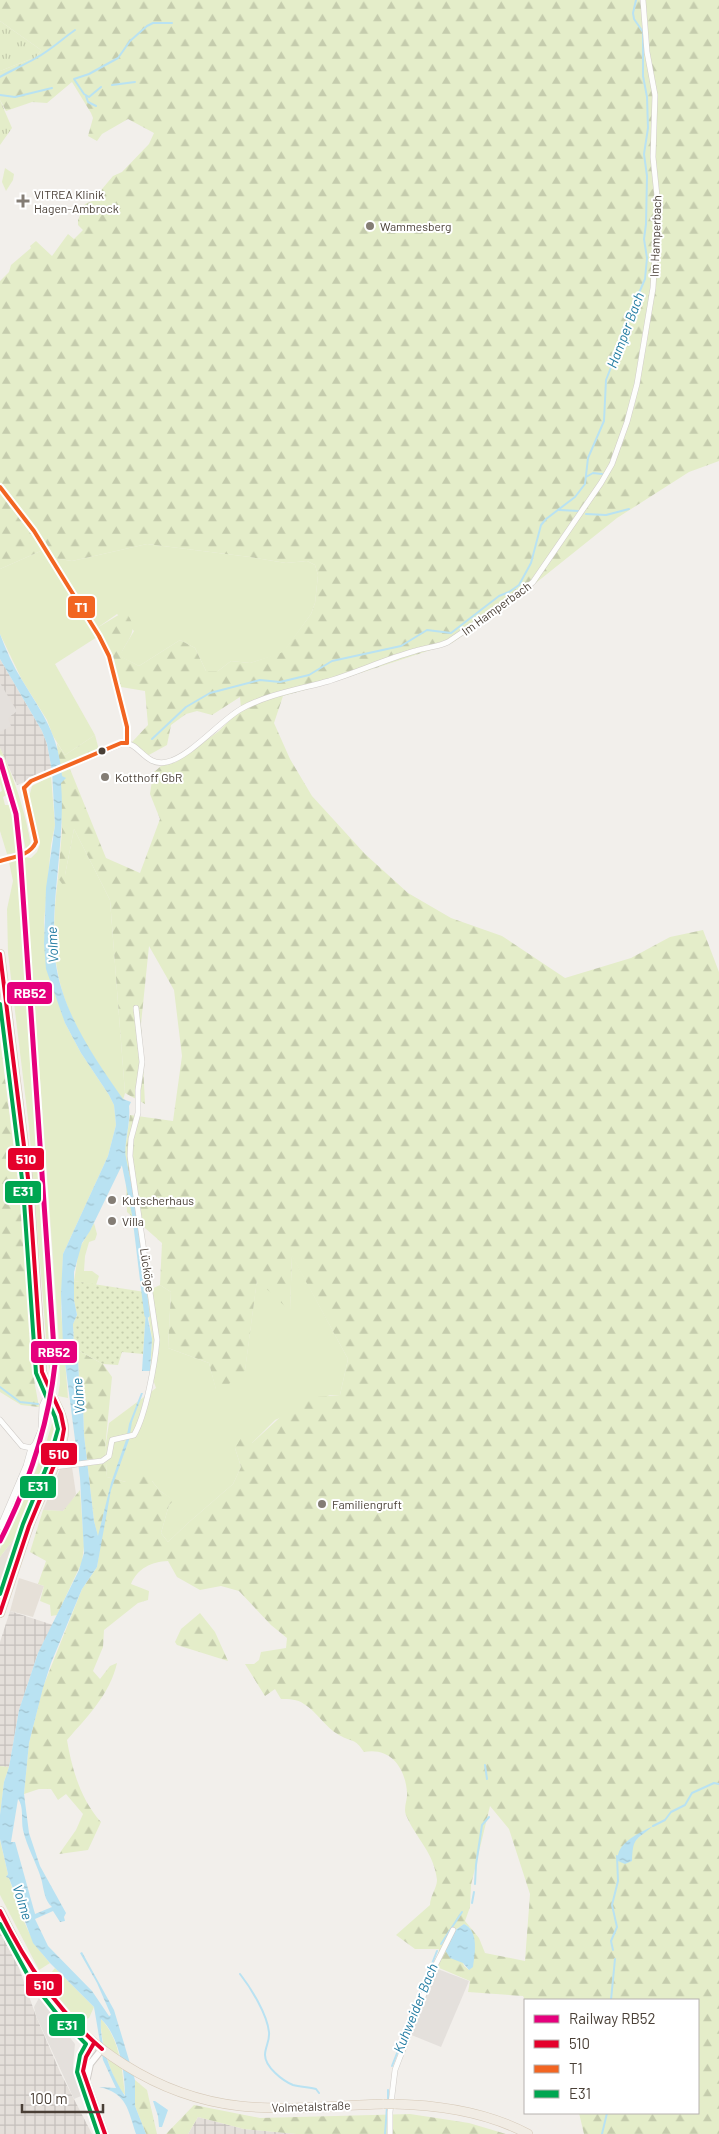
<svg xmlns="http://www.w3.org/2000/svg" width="719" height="2134" font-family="Barlow,sans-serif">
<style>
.residential{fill:#e6e0d8}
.industrial{fill:url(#industrial-grid)}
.grass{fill:#e4edc9}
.forest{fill:url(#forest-firs);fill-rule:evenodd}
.park{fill:url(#park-tufts)}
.garden{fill:url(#garden-dots)}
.parking{fill:#e4e0dc}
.water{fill:url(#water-ripples);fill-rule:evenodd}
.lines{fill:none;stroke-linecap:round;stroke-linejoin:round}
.stream{stroke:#b9e2f2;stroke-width:2}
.canal{stroke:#b9e2f2;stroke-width:5.5}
.minor-casing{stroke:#d0ccc8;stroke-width:6}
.tertiary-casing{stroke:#d0ccc8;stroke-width:8}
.primary-casing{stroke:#d5c8b7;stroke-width:10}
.minor{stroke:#fdfdfc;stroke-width:5}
.tertiary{stroke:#fdfdfc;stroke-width:6}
.primary{stroke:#f1ece4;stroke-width:9}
.primary-bridge-casing{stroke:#d5c8b7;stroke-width:10;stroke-linecap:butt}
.primary-bridge{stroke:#f1ece4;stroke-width:9}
.bus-1-casing{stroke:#fff;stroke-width:8}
.bus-2-casing{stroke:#fff;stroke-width:8}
.bus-3-casing{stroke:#fff;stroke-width:8}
.bus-1{stroke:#e4002b;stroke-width:4}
.bus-2{stroke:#f26522;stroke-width:4}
.bus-3{stroke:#00a651;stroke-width:4}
.rail-1-casing{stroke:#fff;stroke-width:9}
.rail-1{stroke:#e5007d;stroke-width:5}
.poi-dot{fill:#847d75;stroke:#fff;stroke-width:2}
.bus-dot{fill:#493f36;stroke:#fff;stroke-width:2}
.labels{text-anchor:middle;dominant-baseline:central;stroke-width:4;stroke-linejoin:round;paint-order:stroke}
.poi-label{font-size:12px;fill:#493f36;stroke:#fff;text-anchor:start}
.street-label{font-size:12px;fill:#493f36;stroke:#fff}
.water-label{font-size:14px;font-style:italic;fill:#247da3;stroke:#fff}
.line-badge{stroke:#fff;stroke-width:2}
.badge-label{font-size:14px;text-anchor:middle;font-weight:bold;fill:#fff}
</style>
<defs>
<pattern id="industrial-grid" width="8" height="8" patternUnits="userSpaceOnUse" patternTransform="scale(1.25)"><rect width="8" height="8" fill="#e4dfda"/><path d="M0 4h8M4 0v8" fill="none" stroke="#c5c0bc"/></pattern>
<pattern id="forest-firs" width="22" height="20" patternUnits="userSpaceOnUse" patternTransform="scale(1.25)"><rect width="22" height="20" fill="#e4edc9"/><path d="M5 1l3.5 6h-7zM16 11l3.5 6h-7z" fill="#c5ccad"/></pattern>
<pattern id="park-tufts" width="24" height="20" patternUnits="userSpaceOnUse" patternTransform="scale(1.25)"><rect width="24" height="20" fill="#e4edc9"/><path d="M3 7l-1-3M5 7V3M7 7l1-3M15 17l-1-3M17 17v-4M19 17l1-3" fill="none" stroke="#c5ccad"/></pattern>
<pattern id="garden-dots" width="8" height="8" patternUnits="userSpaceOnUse" patternTransform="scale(1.25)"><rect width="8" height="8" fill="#e4edc9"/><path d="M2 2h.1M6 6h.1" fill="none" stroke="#c5ccad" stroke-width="1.8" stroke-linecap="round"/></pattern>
<pattern id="water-ripples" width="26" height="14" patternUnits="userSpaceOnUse" patternTransform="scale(1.25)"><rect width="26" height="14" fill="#b9e2f2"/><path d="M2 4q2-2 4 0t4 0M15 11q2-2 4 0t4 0" fill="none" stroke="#a1c3d0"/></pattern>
</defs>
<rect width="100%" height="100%" fill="#f2efeb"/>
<!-- residential -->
<g class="residential">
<polygon points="72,1467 76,1494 70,1504 63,1511 43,1510 60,1469"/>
<polygon points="20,1531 8,1571 0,1596 0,1557"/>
<polygon points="19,1578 44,1586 33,1617 10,1611"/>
</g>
<!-- industrial -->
<g class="industrial">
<polygon points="0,659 42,731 47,744 52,771 17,785 0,748"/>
<polygon points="10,1611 53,1625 38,1653 19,1710 9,1767 0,1766 0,1642"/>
<polygon points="0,1932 19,1968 36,2016 60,2072 92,2134 0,2134"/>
<polygon points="198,2117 244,2129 296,2134 188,2134"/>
</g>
<!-- grass -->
<g class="grass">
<polygon points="5,168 14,174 13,180 6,191 2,182"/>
<polygon points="147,544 250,557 286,563 307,561 315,565 318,575 315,603 311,614 283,653 250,663 231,661 218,671 206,671 195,648 180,640 139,666 119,656 134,631 117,614 97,628 53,558 72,561"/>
<polygon points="43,550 97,637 55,664 95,735 65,755 53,736 47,720 22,680 0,634 0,569"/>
<path d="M 0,748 C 15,780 25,811 31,845 L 26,850 L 14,794 L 0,754 Z"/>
<polygon points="0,769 8,794 3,797 5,805 11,805 17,853 7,854 0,831 0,792 2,791 0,784"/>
<polygon points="51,776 55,825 51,845 44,922 46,954 65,1023 81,1053 109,1095 114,1105 116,1125 108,1156 63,1254 61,1310 68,1398 58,1396 60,1383 59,1341 24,857 31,858 37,852 40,844 29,797 32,786"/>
<path d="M 74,829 L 110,900 L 125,1093 L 123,1100 C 96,1061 67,1021 58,974 C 52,944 54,908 58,878 L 65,887 L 65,875 Z"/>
<polygon points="17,859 52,1341 52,1385 48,1362 29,1127 8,953 7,909 13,881 9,862"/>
<polygon points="94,1223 97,1234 95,1240 89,1242 85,1256 84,1271 92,1271 99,1276 96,1285 74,1281 79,1249"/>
<polygon points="292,1255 348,1359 340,1395 330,1395 275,1420 252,1443 235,1448 241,1467 233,1484 188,1523 168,1542 161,1533 169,1505 173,1500 160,1491 152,1481 126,1482 107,1477 105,1449 109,1423 156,1388 150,1371 152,1339 145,1292 160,1285 171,1292 168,1348 209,1363 216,1389 245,1370 257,1279 290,1310"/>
<path d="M 55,1413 C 59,1426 58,1435 55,1448 L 20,1531 L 0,1557 L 0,1549 C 22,1504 42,1462 55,1413 Z"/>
<polygon points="0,1766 9,1767 4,1782 0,1815"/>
<path d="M 0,1840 L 8,1874 L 6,1877 L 9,1878 C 20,1911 26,1936 50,1963 L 39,1970 L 0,1895 Z"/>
<polygon points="55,1968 94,2007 89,2018 79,2022 45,1981"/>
<path d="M 101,2019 C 120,2039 122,2069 125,2095 C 112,2082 99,2038 101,2019 Z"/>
</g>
<!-- forest -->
<g class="forest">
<path d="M 0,0 L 719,0 L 719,461 L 689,472 L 617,518 L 522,594 L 452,643 L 330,683 L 283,696 L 274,723 L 290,759 L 312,796 L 365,854 L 408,893 L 451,918 L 502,936 L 565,978 L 631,958 L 670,937 L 703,930 L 719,972 L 719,2134 L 584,2134 L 579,2113 L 698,2113 L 698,2000 L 525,2000 L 523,1996 L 468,1992 L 470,1981 L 437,1967 L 439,1949 L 415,1949 L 396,1935 L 430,1905 C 430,1896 437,1888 437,1880 C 435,1854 415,1837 406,1815 C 403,1808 408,1799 407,1792 C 405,1768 391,1747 364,1752 C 354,1737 353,1743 339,1735 C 325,1727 317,1712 304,1704 C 297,1699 289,1699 281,1699 L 275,1689 L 265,1696 L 245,1664 L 254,1664 L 259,1660 L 261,1652 L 286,1648 L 287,1638 L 271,1625 L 239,1591 L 221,1586 L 200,1590 L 177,1577 L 168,1561 C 151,1562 138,1568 131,1584 L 149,1591 L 148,1600 L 138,1603 L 104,1630 L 103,1647 L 93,1671 L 100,1679 L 110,1666 L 117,1663 C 110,1694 87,1717 67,1740 C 72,1770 81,1800 101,1822 L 88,1850 L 59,1854 L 76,1830 L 83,1814 L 66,1794 L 58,1800 L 51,1789 L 39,1789 L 24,1794 L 29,1743 L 43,1687 L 82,1589 L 97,1567 L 101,1541 L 98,1537 L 94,1521 L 84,1435 L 83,1404 L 80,1397 L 78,1359 L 74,1348 L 103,1364 L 112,1377 L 105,1449 L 107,1477 L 126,1482 L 136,1472 L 152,1481 L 160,1491 L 174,1500 L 169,1505 L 161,1533 L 168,1542 L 188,1523 L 233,1484 L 241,1467 L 235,1448 L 241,1438 L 252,1443 L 301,1398 L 340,1395 L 348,1359 L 292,1256 L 290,1311 L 257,1280 L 245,1371 L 229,1384 L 216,1390 L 209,1363 L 168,1348 L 171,1292 L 160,1285 L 162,1243 L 127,1212 L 125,1149 L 130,1115 L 173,1121 L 182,1056 L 174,990 L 149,946 L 141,1024 L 145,1104 L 125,1093 L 110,900 L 74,829 L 65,875 L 69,882 L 65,888 L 58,878 L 62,831 L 57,743 L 65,755 L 95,735 L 99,750 L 68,764 L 106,858 L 140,873 L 160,819 L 150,794 L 153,773 L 161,766 L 176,762 L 219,731 L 241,709 L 240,697 L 212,715 L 197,711 L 186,714 L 171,725 L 167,745 L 147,756 L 132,742 L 148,725 L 145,691 L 121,687 L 111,655 L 97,628 L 125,611 C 141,631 128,637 120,656 L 139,666 L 180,640 L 195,648 L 206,671 L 218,671 L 231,661 L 250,663 L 283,652 L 311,614 L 315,603 L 318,575 L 315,565 L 307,561 L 286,563 L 250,557 L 147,544 L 72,561 L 53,558 L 35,529 L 0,483 L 0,281 L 9,272 L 11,265 L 31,248 L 30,246 L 36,241 L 52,256 L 68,234 L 74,239 L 83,230 L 78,225 L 78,220 L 85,204 L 92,201 L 113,176 L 122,172 L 149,144 L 154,133 L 128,119 L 102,134 L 97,141 L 88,136 L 93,118 L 91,113 L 72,82 L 47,103 L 32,102 L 6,111 L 0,100 L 0,71 L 36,57 L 41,50 L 0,21 ZM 490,1806 L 509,1829 L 530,1894 L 525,1961 L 485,1953 L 479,1938 L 465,1921 L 470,1907 L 471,1885 ZM 651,1827 L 617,1856 L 629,1840 ZM 464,1924 L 470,1928 L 469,1970 L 464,1966 L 454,1931 Z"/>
<polygon points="0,492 43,550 0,569"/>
<polygon points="0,1039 22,1213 33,1374 39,1407 21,1405 0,1392"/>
<polygon points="80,1490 84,1546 82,1562 57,1615 51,1616 50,1605 40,1601 44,1586 38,1584 46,1561 30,1552 43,1510 63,1511"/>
<polygon points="200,1613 215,1632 228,1661 177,1645 175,1642 181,1629"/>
<polygon points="135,2080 147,2090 157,2134 146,2134 135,2106"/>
<polygon points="194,2105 260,2118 410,2114 469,2123 506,2134 296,2134 244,2129 198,2117 188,2134 166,2134"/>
</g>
<!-- park -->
<g class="park">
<polygon points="0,21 41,50 36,57 0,71"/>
<polygon points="0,100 12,128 0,145"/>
</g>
<!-- garden -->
<polygon class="garden" points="74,1281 145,1292 146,1309 143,1354 122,1352 118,1365 103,1364 74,1348 73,1324 77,1315 74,1300"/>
<!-- parking -->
<g class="parking">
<polygon points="0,683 17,711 8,718 11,726 0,732"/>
<polygon points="435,1968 469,1981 441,2047 409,2034"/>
<polygon points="39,1998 75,2044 73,2066 81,2096 74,2099 36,2016 34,2007"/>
</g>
<!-- water -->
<g class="water">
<path d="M 0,634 C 6,650 13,666 22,680 C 43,715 58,733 62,776 L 66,778 L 61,783 C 66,843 48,906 56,965 C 64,1015 95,1059 123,1099 L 131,1102 L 129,1106 C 131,1125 123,1143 126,1162 L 123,1163 L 90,1231 L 82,1243 L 74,1272 L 74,1300 L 77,1315 L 73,1324 L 74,1348 L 78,1359 L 80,1397 L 83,1404 L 84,1435 L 94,1521 L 98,1536 L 111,1483 L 126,1440 L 129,1424 L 141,1393 L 143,1393 L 132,1422 L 129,1440 L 111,1490 L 97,1567 L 82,1589 L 51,1663 L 43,1688 L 29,1743 L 24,1794 L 29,1833 L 40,1866 L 66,1913 L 64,1917 L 65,1921 L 60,1922 L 53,1911 L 35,1919 L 48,1946 L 92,1991 L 109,2016 L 111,2015 L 97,1983 L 80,1953 L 82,1952 L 114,2010 L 135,2080 L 135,2106 L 146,2134 L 136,2134 C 128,2110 127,2093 99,2087 L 116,2088 L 103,2060 L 94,2007 L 50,1963 L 33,1943 L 9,1878 L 6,1877 L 8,1874 L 0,1839 L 0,1815 L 4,1782 L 9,1767 L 19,1710 L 38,1653 L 79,1570 L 84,1553 L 80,1478 L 63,1347 L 61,1294 L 63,1254 L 108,1156 L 116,1125 L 114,1105 L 109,1095 L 81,1053 L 65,1023 L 46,969 L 44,944 L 46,888 L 55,825 L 52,771 L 47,744 L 42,731 L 0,659 ZM 18,1799 C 24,1806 21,1820 23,1830 C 27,1847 36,1862 41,1878 C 44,1889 44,1900 52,1907 L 35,1914 L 15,1842 L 11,1842 ZM 101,2019 C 119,2036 125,2071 125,2096 C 111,2075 99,2044 101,2019 Z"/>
<polygon points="146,1309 152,1339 150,1371 142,1371"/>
<path d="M 653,1826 C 636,1841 633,1836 632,1861 L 625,1864 L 618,1861 C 615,1843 641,1832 653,1826 Z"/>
<path d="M 464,1924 C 479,1931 475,1953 473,1967 L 469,1970 L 463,1963 L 450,1958 L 445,1950 L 454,1931 Z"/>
<polygon points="153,2101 155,2101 168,2110 162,2127 159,2127 158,2116"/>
</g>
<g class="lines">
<!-- stream -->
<g class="stream">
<path d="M 0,77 C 12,70 24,65 36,58 C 51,50 62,39 75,30"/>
<polyline points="112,85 135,82"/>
<polyline points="101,87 89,97 84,94 74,79 89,74 118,58 130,41 147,26 153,23 172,23"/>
<polyline points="0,95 15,97 52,88"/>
<polyline points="86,96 88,102 96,106"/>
<polyline points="586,477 593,473 602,474"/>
<polyline points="559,510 579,511"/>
<polyline points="586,514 606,515 629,509"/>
<polyline points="152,739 186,707 210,693 260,680 280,682 309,675 332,661 401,646 427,630 451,633 499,596 509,592 519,585 531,563 541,525 546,519 575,497 585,484 588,458 604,421 606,380 621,342 623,328 634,316 636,300 645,279 647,258 644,239 646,224 647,176 644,154 648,128 647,97 643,76 643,32 634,19 633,13 636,0"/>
<polyline points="0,1387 20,1402 38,1404"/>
<polyline points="485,1765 487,1779"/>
<polyline points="653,1826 665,1820 671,1812 685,1805 692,1793 714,1783 719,1784"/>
<polyline points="475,1884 476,1865 482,1825 489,1817"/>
<polyline points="472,1903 474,1892"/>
<polyline points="441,1944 462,1912"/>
<polyline points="613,1950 611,1941 617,1927 612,1905 618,1881 617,1856"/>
<path d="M 240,1974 C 251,1988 267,2014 269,2032 C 270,2041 265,2047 265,2055 C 265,2067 283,2081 293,2085 C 301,2087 309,2087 316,2089 L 319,2093"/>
<polyline points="611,2000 615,1959"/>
<polyline points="392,2066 437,1951"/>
<polyline points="388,2100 388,2090"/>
<polyline points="385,2134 387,2107"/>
<polyline points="602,2134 607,2113"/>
</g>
<!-- canal -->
<polyline class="canal" points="123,1157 135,1216 147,1315"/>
<!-- minor casing -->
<g class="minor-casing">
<g id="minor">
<path d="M 0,861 C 12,857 33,856 36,842 L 24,788 L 31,781 L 124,743 C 140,743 145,767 167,762 C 190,757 220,721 241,709 C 268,694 300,689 329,681 C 358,672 386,659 415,651 C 427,647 438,647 448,642 L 519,594 L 533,582 L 601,483 L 612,464 L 627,422 L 637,384 L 653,288 L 658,206 L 653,157 L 655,95 L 647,52 L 643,0"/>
<polyline points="0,1420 22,1446 31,1448"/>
<path d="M 54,1467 L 102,1461 L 109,1456 L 112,1440 L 134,1435 C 146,1415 155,1363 157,1340 L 130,1156 L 131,1139 L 138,1113 L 138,1090 L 142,1062 L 136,1008"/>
<polyline points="0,1527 26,1466 31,1448 35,1444 41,1430 42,1406 48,1393"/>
<polyline points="390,2134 390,2112 395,2070 434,1968 453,1930"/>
</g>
</g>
<!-- tertiary casing -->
<g class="tertiary-casing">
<g id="tertiary">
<polyline points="94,2043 86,2057 83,2071 105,2134"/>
<polyline points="87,2078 90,2064 102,2049"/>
</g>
</g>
<!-- primary casing -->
<g class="primary-casing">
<g id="primary">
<path d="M 0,954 L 29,1186 L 42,1372 C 46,1392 63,1409 64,1429 C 64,1453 38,1501 29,1526 C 19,1555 10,1584 0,1613"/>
<path d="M 0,1911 C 11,1934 22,1957 36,1978 C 81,2047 158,2097 240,2106 C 288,2111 336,2105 384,2104"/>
<path d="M 394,2104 C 441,2105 487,2112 528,2134"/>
</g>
</g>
<!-- minor -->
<use href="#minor" class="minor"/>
<!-- tertiary -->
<use href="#tertiary" class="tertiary"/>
<!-- primary -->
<use href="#primary" class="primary"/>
<!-- primary-bridge casing -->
<g class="primary-bridge-casing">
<polyline id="primary-bridge" points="384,2104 394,2104"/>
</g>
<!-- primary-bridge -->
<use href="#primary-bridge" class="primary-bridge"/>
<!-- bus-1 casing -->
<g class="bus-1-casing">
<g id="bus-1">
<polyline points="0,954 29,1186 42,1372 61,1414 64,1429 60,1451 29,1526 0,1613"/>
<path d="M 0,1911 C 26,1964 57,2010 102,2049"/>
<polyline points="94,2043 86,2057 83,2071 105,2134"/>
</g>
</g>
<!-- bus-2 casing -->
<g class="bus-2-casing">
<g id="bus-2">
<polyline points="0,487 34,531 99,636 109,656 127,727 127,743"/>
<polyline points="24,788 31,781 121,743 127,743"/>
<path d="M 0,861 C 13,857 30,856 36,842 L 24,788"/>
</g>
</g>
<!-- bus-3 casing -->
<g class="bus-3-casing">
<g id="bus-3">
<polyline points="0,1004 23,1187 36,1373 55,1417 58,1429 49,1461 23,1524 0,1594"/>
<polyline points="0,1924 31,1981 61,2019 86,2044 80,2055 77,2072 98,2134"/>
</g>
</g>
<!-- bus-1 -->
<use href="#bus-1" class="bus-1"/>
<!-- bus-2 -->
<use href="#bus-2" class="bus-2"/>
<!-- bus-3 -->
<use href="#bus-3" class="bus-3"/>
<!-- rail-1 casing -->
<g class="rail-1-casing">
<path id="rail-1" d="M 0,760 L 16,814 L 20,852 L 55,1364 C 48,1428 29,1484 0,1541"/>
</g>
<!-- rail-1 -->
<use href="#rail-1" class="rail-1"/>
</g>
<!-- markers -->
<g class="poi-dot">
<path d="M20.5 193.5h5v5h5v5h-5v5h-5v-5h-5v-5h5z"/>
<circle cx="370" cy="226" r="5"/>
<circle cx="105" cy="777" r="5"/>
<circle cx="112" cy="1200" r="5"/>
<circle cx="112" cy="1221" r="5"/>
<circle cx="322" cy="1504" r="5"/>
</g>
<circle class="bus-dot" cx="102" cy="751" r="4.5"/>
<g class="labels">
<!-- poi labels -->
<g class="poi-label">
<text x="34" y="194">VITREA Klinik<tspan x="34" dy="14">Hagen-Ambrock</tspan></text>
<text x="380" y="226">Wammesberg</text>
<text x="115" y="777">Kotthoff GbR</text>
<text x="122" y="1200">Kutscherhaus</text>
<text x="122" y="1221">Villa</text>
<text x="332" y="1504">Familiengruft</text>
</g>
<!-- street labels -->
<g class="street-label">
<text transform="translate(655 236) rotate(-88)">Im Hamperbach</text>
<text transform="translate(496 608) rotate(-36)">Im Hamperbach</text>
<text transform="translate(148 1270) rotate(82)">Lücköge</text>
<text transform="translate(311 2106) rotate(-2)">Volmetalstraße</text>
</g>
<!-- water labels -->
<g class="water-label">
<text transform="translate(625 330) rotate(-69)">Hamper Bach</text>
<text transform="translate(52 945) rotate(-93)">Volme</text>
<text transform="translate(78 1396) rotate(-95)">Volme</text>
<text transform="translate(23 1902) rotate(72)">Volme</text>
<text transform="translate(415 2008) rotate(-68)">Kuhweider Bach</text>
</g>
</g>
<g class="line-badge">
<rect x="67" y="595" width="29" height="24" rx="5" fill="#f26522"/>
<rect x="6" y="981" width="47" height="24" rx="5" fill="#e5007d"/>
<rect x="7" y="1147" width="38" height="24" rx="5" fill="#e4002b"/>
<rect x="4" y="1180" width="38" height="24" rx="5" fill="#00a651"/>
<rect x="30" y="1340" width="48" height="24" rx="5" fill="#e5007d"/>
<rect x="40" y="1442" width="38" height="24" rx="5" fill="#e4002b"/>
<rect x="19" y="1475" width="38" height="24" rx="5" fill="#00a651"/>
<rect x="25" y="1973" width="38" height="24" rx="5" fill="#e4002b"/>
<rect x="48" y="2013" width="38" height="24" rx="5" fill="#00a651"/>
</g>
<g class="badge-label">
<text x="81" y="612">T1</text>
<text x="30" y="998">RB52</text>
<text x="26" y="1164">510</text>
<text x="23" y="1196">E31</text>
<text x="54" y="1357">RB52</text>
<text x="59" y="1459">510</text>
<text x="38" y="1491">E31</text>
<text x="44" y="1990">510</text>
<text x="67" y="2030">E31</text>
</g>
<!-- legend -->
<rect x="524" y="1999" width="175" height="115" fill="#ffffff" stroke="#b6b2af"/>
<rect x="534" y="2015" width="25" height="8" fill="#e5007d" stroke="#b6b2af"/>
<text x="569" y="2024" font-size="15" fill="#493f36">Railway RB52</text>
<rect x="534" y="2040" width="25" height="8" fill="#e4002b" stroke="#b6b2af"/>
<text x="569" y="2049" font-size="15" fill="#493f36">510</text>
<rect x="534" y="2065" width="25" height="8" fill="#f26522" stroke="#b6b2af"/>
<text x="569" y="2074" font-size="15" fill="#493f36">T1</text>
<rect x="534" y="2090" width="25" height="8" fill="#00a651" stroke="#b6b2af"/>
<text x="569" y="2099" font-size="15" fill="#493f36">E31</text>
<!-- scale -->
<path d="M22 2104v8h81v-8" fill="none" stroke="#493f36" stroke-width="2.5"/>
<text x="30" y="2104" font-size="15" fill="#493f36" stroke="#ffffff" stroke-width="4" paint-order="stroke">100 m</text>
</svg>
